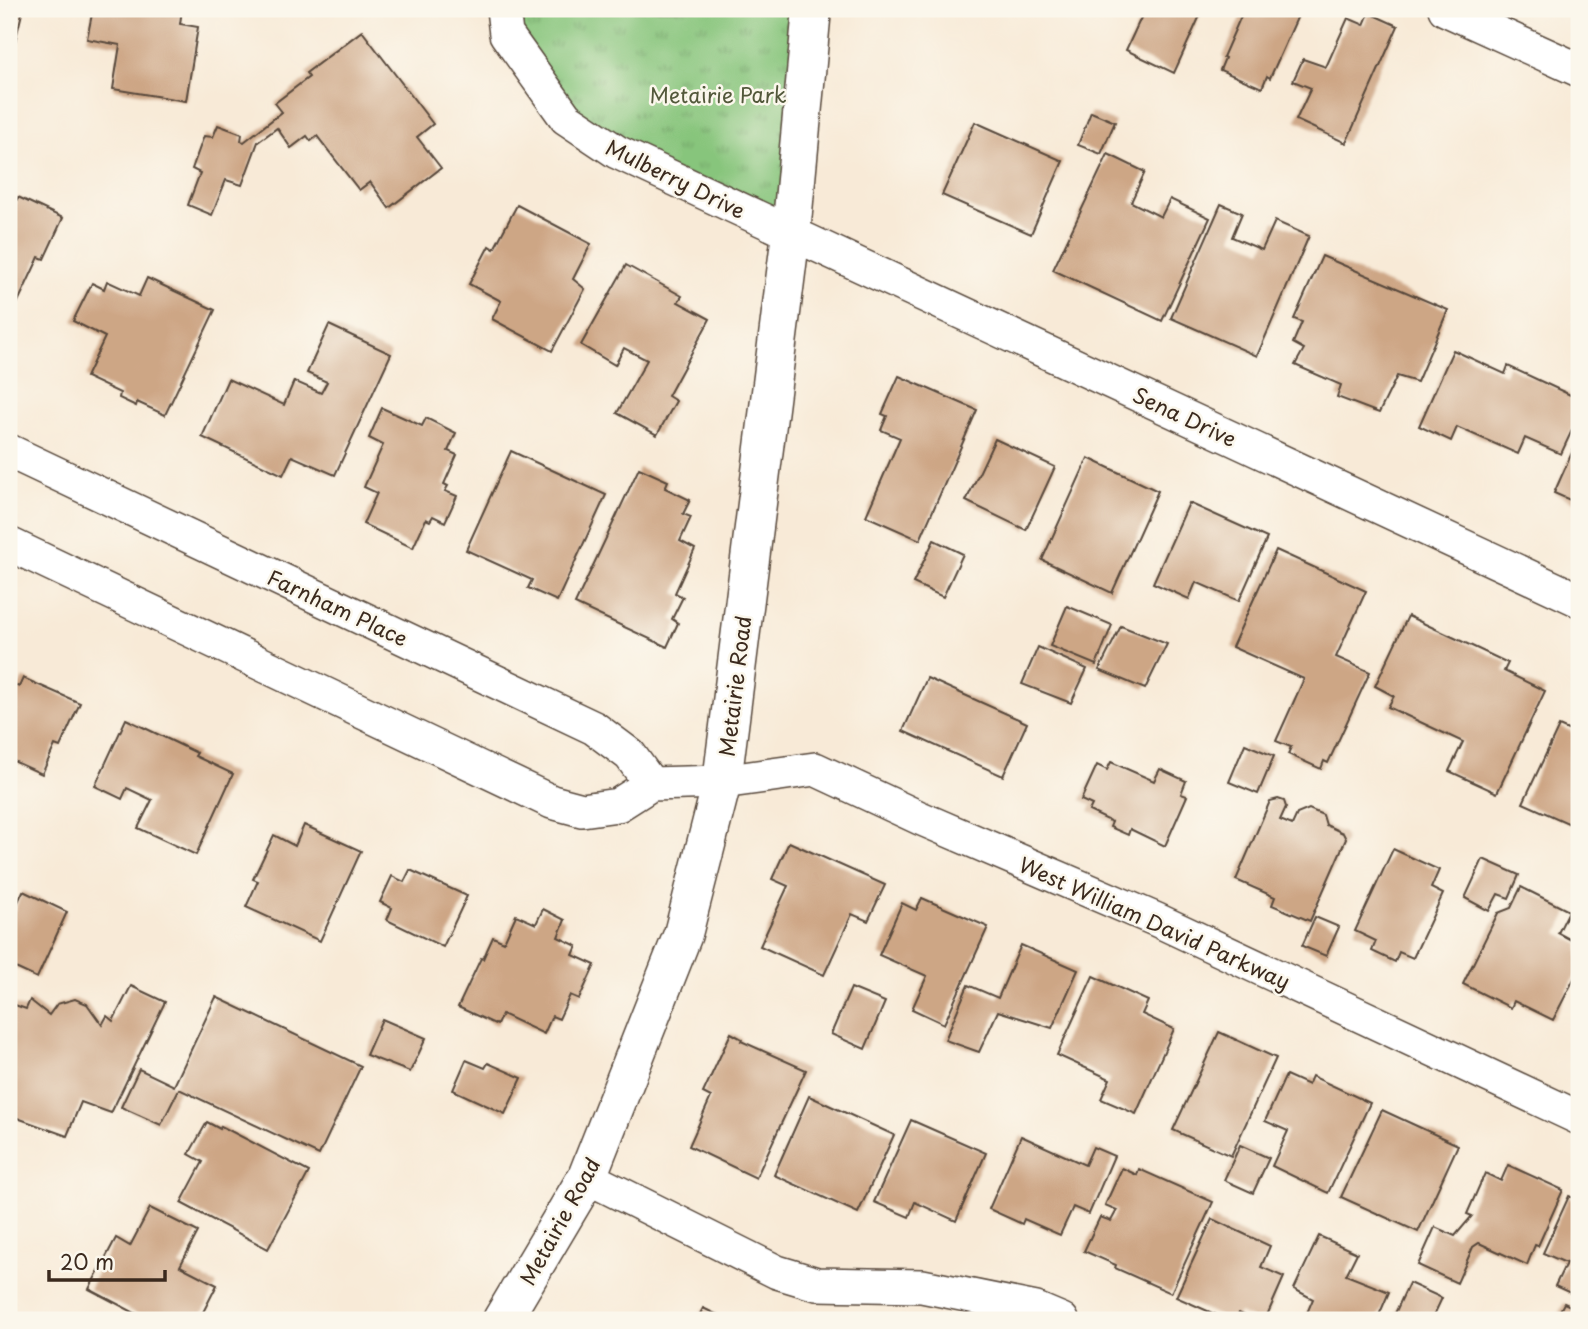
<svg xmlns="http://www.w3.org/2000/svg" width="1588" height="1329" font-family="'Playpen Sans',sans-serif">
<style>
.park{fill:url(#park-tufts);stroke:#61784d;stroke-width:2}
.building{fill:#cda685}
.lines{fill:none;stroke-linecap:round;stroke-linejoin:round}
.street-casing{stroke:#57473a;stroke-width:36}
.secondary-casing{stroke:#57473a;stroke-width:41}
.street{stroke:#fff;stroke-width:33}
.secondary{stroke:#fff;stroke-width:38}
.labels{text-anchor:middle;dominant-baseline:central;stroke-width:5;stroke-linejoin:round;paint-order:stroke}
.park-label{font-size:21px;fill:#52583a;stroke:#fbf7ec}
.street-label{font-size:21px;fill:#3b2a1e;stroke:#fbf7ec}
</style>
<defs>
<pattern id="park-tufts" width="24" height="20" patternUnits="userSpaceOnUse" patternTransform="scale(1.75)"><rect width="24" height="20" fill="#87c57c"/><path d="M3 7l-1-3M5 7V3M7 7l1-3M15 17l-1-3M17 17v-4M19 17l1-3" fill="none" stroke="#70a065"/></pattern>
</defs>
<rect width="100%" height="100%" fill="#fbf7ec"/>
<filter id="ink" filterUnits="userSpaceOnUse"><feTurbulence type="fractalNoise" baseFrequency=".0143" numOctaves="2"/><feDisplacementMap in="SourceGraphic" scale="14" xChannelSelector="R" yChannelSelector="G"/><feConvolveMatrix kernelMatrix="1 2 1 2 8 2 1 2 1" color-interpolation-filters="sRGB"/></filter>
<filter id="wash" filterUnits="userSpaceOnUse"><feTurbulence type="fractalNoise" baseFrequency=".00686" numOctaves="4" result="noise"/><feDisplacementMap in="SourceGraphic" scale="28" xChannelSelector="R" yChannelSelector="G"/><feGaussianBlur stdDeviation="1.57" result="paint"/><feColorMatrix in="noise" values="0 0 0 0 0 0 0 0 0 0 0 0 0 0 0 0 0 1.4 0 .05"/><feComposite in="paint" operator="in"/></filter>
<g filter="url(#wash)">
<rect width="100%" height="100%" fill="#f8ead7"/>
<!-- park -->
<polygon class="park" points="503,9 807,9 791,233 581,128"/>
<g id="blocks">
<!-- building -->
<g class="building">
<polygon points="9,9 23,9 14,46 9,45"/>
<polygon points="93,9 109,11 109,9 182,9 180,24 198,27 186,101 113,89 120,45 87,39"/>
<polygon points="1145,9 1203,9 1174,73 1126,50"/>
<polygon points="1244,9 1301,9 1270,78 1267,76 1262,88 1220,70 1225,58 1223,57"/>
<polygon points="1369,13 1398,26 1346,143 1296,120 1311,88 1293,81 1303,59 1326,67 1348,18 1364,25"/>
<polygon points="362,31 433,124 417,137 441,168 389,208 370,182 359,190 317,136 311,141 307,136 291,148 277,128 258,142 242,185 226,180 212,215 188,205 200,173 192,169 204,136 213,137 218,125 242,134 241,141 244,142 282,112 275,103 309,77 306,73"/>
<polygon points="1091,112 1115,122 1101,154 1078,145"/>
<polygon points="975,122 1063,161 1031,234 942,195"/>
<polygon points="1108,154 1145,172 1131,202 1161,217 1170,199 1210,218 1162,321 1053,270"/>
<polygon points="18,197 63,218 44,259 39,257 9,321 9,216"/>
<polygon points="1221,204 1242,213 1232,237 1262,250 1275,221 1309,236 1257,356 1171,318"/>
<polygon points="517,205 591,244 573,279 585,289 552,351 492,319 501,301 469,284 489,246 494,249"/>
<polygon points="1322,256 1448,310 1417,382 1397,376 1379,413 1337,397 1341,385 1295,365 1304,349 1293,343 1302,322 1294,319"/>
<polygon points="626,265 682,296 678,302 710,319 668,396 676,401 657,435 617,413 647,360 624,348 615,365 581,345"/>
<polygon points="147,278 215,310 165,415 137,402 136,406 119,398 120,393 86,377 105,337 73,321 92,283 104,289 107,281 139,296"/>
<polygon points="329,325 391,354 335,475 292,456 283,475 202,437 228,379 284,405 294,381 321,393 327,382 307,373"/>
<polygon points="1453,350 1505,374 1508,366 1579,399 1579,415 1561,454 1525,438 1518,454 1457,427 1451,441 1419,426"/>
<polygon points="899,376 977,410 920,540 866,516 900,438 881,430 887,416 882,414"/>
<polygon points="382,408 422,426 426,418 456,433 448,451 457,455 444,484 448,486 445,491 457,496 445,522 433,516 430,521 426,519 413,548 363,524 377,493 364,487 383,445 369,438"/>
<polygon points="1579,437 1579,504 1554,493"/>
<polygon points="995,439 1055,467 1026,530 966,501"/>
<polygon points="511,451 606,495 557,601 528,588 532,580 466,550"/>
<polygon points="1088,458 1158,491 1112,593 1042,560"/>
<polygon points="639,468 668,481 665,488 690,500 683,514 691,517 680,541 695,549 675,593 683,597 672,619 678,623 667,647 575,604"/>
<polygon points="1189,503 1267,538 1239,601 1196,582 1189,599 1153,583"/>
<polygon points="934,540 963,554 943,597 913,583"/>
<polygon points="1276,550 1366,591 1336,657 1370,672 1328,763 1324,761 1321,769 1288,754 1291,747 1276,741 1304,679 1232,647"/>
<polygon points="1067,606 1112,625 1096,665 1050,646"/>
<polygon points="1408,616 1508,663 1504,671 1545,691 1497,793 1449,771 1463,742 1388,707 1394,696 1375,686"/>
<polygon points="1121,626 1167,644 1145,689 1099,670"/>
<polygon points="1038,647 1087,669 1071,703 1022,684"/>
<polygon points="23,678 80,703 60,747 55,745 42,774 9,759 9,682 19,687"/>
<polygon points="927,678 1027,723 1003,776 903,731"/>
<polygon points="126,719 197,753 195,756 233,774 196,855 138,828 152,800 127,788 122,799 95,786"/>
<polygon points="1559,726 1579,735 1579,828 1523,803"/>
<polygon points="1245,744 1274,756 1258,794 1229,782"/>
<polygon points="1111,762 1154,781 1160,769 1186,781 1181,794 1187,796 1165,846 1130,829 1128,835 1110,827 1112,822 1089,811 1092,805 1081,800 1097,765 1107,770"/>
<polygon points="1278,799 1284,801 1286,807 1280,820 1292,825 1297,814 1309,809 1323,815 1326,825 1343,833 1346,839 1310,921 1272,905 1275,897 1236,880 1270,801"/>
<polygon points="304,825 361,851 320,941 246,907 258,881 253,879 274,835 295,846"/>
<polygon points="789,842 885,885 868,921 852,914 824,975 760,946 788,886 772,879"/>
<polygon points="1393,849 1439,870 1431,888 1443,894 1413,958 1399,952 1395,962 1372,951 1376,941 1355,931"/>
<polygon points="1483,859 1519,875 1509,898 1498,894 1489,911 1465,898"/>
<polygon points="410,870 467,896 443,947 387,920 392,908 380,902 392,876 404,882"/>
<polygon points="1521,887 1569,911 1558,933 1579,944 1579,969 1553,1020 1514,1001 1511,1008 1463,984 1498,913 1511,908"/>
<polygon points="23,891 67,912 37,978 9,965 9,914 12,915"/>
<polygon points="922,898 988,927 944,1024 912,1009 927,976 879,955 902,903 916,910"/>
<polygon points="543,909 565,920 558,937 577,946 573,955 595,965 579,999 570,995 559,1019 552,1016 544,1034 502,1014 497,1025 458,1007 481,958 483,959 493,937 504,942 516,915 536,924"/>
<polygon points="1315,917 1339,927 1326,956 1302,946"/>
<polygon points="1021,945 1078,970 1052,1028 998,1011 979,1052 945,1040 968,985 998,998"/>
<polygon points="1093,976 1148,1001 1142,1014 1174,1029 1136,1114 1101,1099 1110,1079 1057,1055"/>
<polygon points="131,986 165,1002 111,1113 81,1102 67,1136 9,1115 9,1014 11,1015 15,1005 26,1009 30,1000 49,1015 57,1004 75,999 87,1004 102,1025 107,1016 113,1021"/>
<polygon points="851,988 885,1002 865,1049 831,1034"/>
<polygon points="216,997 361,1066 319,1155 179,1089 161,1125 121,1107 139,1069 174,1086"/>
<polygon points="382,1019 426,1038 410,1072 366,1055"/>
<polygon points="1219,1032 1276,1058 1231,1156 1173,1130"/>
<polygon points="731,1033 742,1039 741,1041 806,1070 756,1178 689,1146 711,1097 703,1093"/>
<polygon points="466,1060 485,1068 488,1063 522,1078 505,1114 453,1090"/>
<polygon points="1286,1075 1308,1085 1312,1076 1370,1103 1328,1193 1272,1166 1288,1131 1265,1121"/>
<polygon points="809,1096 894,1135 858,1213 774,1175"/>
<polygon points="1382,1110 1458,1145 1418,1232 1341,1197"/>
<polygon points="911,1120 986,1153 956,1221 915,1202 909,1217 874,1202"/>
<polygon points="207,1122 220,1129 221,1126 309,1172 268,1249 181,1203 203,1162 189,1154"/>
<polygon points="1021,1136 1085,1165 1093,1147 1114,1156 1089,1214 1073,1207 1060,1235 1024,1219 1022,1224 989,1209"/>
<polygon points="1240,1145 1269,1158 1253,1193 1224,1180"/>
<polygon points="1508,1165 1563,1190 1538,1246 1535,1245 1527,1265 1479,1243 1473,1247 1457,1283 1418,1265 1435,1227 1455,1236 1472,1216 1467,1214 1485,1173 1501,1181"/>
<polygon points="1122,1168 1137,1175 1139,1169 1213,1202 1171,1293 1115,1268 1116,1265 1084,1251 1100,1217 1111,1221 1117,1210 1105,1205"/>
<polygon points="1569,1196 1579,1201 1579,1292 1577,1296 1555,1286 1566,1263 1543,1253"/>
<polygon points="150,1208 198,1232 180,1266 217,1285 199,1320 148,1320 89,1289 116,1238 130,1246"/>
<polygon points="1212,1219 1270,1246 1261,1267 1284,1277 1265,1320 1254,1320 1239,1313 1236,1320 1228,1320 1176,1297"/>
<polygon points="1319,1236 1357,1253 1346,1275 1389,1292 1377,1320 1304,1320 1313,1299 1294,1289"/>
<polygon points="1409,1283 1442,1298 1433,1317 1441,1320 1392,1320"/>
<polygon points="1564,1303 1579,1310 1579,1320 1555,1320"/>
<polygon points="703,1308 728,1320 697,1320"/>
</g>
</g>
</g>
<g filter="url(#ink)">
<use href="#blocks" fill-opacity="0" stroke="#57473a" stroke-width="2"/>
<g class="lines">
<!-- street casing -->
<g class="street-casing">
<g id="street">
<polyline points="503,9 506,34 566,118 617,152 1579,600"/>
<polyline points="1445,9 1579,70"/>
<polyline points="9,451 594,728 630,755 651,784"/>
<polyline points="9,544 552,802 582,810 618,805 651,784 722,782 815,769 920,818 1157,920 1579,1118"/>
<polyline points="587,1177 777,1272 817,1284 922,1286 1036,1309 1062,1320"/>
</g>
</g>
<!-- secondary casing -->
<g class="secondary-casing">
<polyline id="secondary" points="502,1320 587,1177 683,934 722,782 791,233 812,9"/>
</g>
<!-- street -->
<use href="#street" class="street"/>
<!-- secondary -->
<use href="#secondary" class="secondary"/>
</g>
</g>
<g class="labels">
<!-- park labels -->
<g class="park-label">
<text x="718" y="94">Metairie Park</text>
</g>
<!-- street labels -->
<g class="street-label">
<text transform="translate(676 178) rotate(26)">Mulberry Drive</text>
<text transform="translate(1185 416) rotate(25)">Sena Drive</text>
<text transform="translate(338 607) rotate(25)">Farnham Place</text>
<text transform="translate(734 686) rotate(-83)">Metairie Road</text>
<text transform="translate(1155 922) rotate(24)">West William David Parkway</text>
<text transform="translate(559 1221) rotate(-61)">Metairie Road</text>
</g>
</g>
<!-- margin -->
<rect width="1588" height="1329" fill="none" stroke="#fbf7ec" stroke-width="35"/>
<!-- scale -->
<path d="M49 1270v10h116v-10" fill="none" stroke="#3b2a1e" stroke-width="3.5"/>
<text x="60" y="1270" font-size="21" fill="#3b2a1e" stroke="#fbf7ec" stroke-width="5" paint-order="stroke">20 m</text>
</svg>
